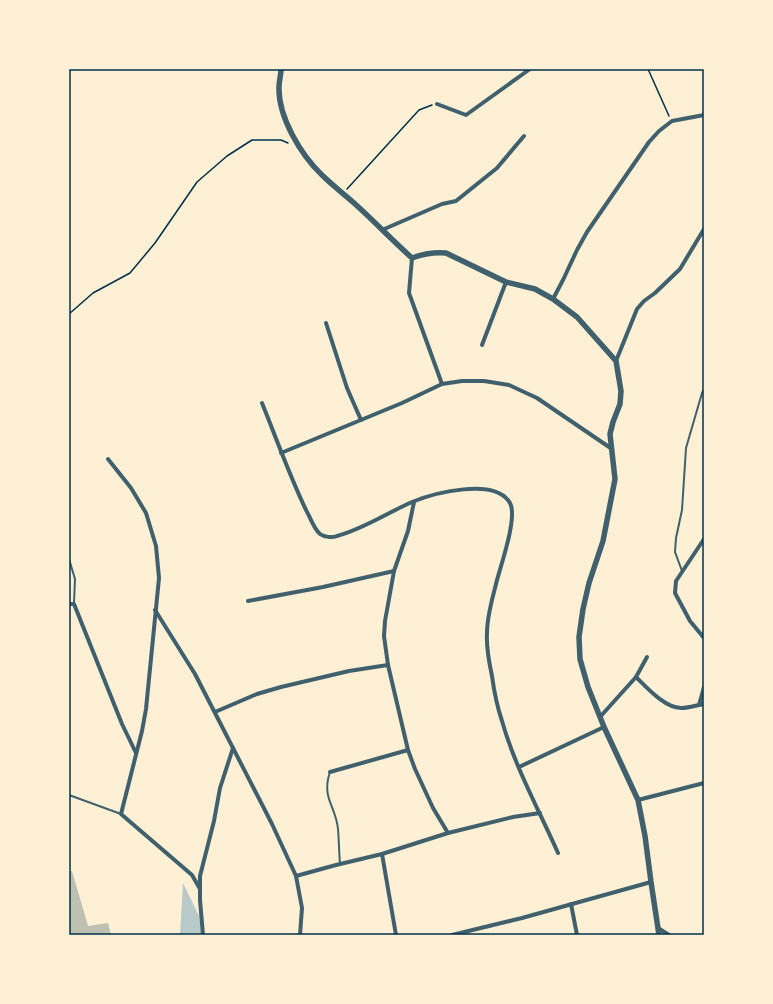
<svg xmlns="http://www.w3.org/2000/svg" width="773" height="1004" font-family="'Noto Sans',sans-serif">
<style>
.green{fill:#b9caca}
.building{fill:#bec0b2}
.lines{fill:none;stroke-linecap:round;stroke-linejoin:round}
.path{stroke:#003049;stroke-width:1.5}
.service{stroke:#3f606c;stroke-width:2}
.minor{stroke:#3f606c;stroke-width:4}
.tertiary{stroke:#3f606c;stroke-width:5.5}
.neatline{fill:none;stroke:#003049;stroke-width:1.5}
</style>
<rect width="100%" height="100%" fill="#fdf0d5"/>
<!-- green -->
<polygon class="green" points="183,883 199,916 202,935 180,935"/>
<!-- building -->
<polygon class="building" points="69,871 72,871 88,926 108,923 111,935 69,935"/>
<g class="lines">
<!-- path -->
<g class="path">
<polyline points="648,69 669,116"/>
<polyline points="347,189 419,110 432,105"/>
<polyline points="69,314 93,293 130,273 155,243 197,182 227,156 252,140 281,140 288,143"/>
</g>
<!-- service -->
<g class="service">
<polyline points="69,559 75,579 74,603"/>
<polyline points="682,571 675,552 676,538 682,510 686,448 702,393 704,389"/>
<path d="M 330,772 C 321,798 336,806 338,829 C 339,841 339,852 340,864"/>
<polyline points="69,795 121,814"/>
</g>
<!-- minor -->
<g class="minor">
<polyline points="437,104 466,115 530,69"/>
<polyline points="382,230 442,204 456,201 497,168 524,136"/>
<polyline points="412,258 409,293 442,384"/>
<polyline points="553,299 563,280 577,250 587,232 649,142 659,131 672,121 704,115"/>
<polyline points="326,323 347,388 361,420"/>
<polyline points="482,345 506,282"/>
<polyline points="616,361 637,309 644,301 655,293 680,269 704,229"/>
<path d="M 262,403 C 277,440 290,477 307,512 C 311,519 314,529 320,534 C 324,537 332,538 337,536 C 363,529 387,513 412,502 C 434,493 495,477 510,503 C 518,518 500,567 496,584 C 492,600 487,616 487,633 C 486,647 489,662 492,676 C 494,691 497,706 502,721 C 515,767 539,810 558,853"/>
<polyline points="281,453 402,403 442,384 462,381 484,381 509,385 537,398 612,449"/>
<polyline points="108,459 131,488 146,513 156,546 159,578 146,709 142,731 121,814 192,875 200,889"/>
<polyline points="414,502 408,531 394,571 385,621 384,636 388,665 408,750 415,769 433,808 448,833"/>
<polyline points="704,539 676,581 675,593 690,621 704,638"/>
<polyline points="248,601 323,587 394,571"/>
<polyline points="69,604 74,604 122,724 136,753"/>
<polyline points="155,610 195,674 272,824 296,876 302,908 300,935"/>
<path d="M 636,677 C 647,688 666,709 682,708 C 689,708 697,705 704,704"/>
<polyline points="699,705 704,687"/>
<polyline points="215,712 257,694 281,687 349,671 388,665"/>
<polyline points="600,717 636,677 647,657"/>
<polyline points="519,767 604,727"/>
<polyline points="330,772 408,750"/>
<polyline points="638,800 704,783"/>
<polyline points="382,854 396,935"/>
<polyline points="296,876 336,865 382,854 448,833 513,817 540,813"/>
<polyline points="571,904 577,935"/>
<polyline points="658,928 669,935"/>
<polyline points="203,935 200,900 200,876 214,821 220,788 233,748"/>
<polyline points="452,935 522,918 651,882"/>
</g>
<!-- tertiary -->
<path class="tertiary" d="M 281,69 C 281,75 279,81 279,87 C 278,117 301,155 322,175 C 332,185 344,194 354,203 C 374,221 392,240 412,258 C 423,254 434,252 446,253 L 506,282 L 535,289 L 553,299 L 577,317 L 616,361 L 621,391 L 620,404 L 613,422 L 610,434 L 615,479 L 603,541 L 589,583 L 583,609 L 579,637 L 580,659 L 588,687 L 604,727 L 638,800 L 645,836 L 651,882 L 659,935"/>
</g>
<!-- border -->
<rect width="773" height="1004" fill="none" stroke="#fdf0d5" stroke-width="140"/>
<rect x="70" y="70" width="633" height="864" class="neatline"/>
</svg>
